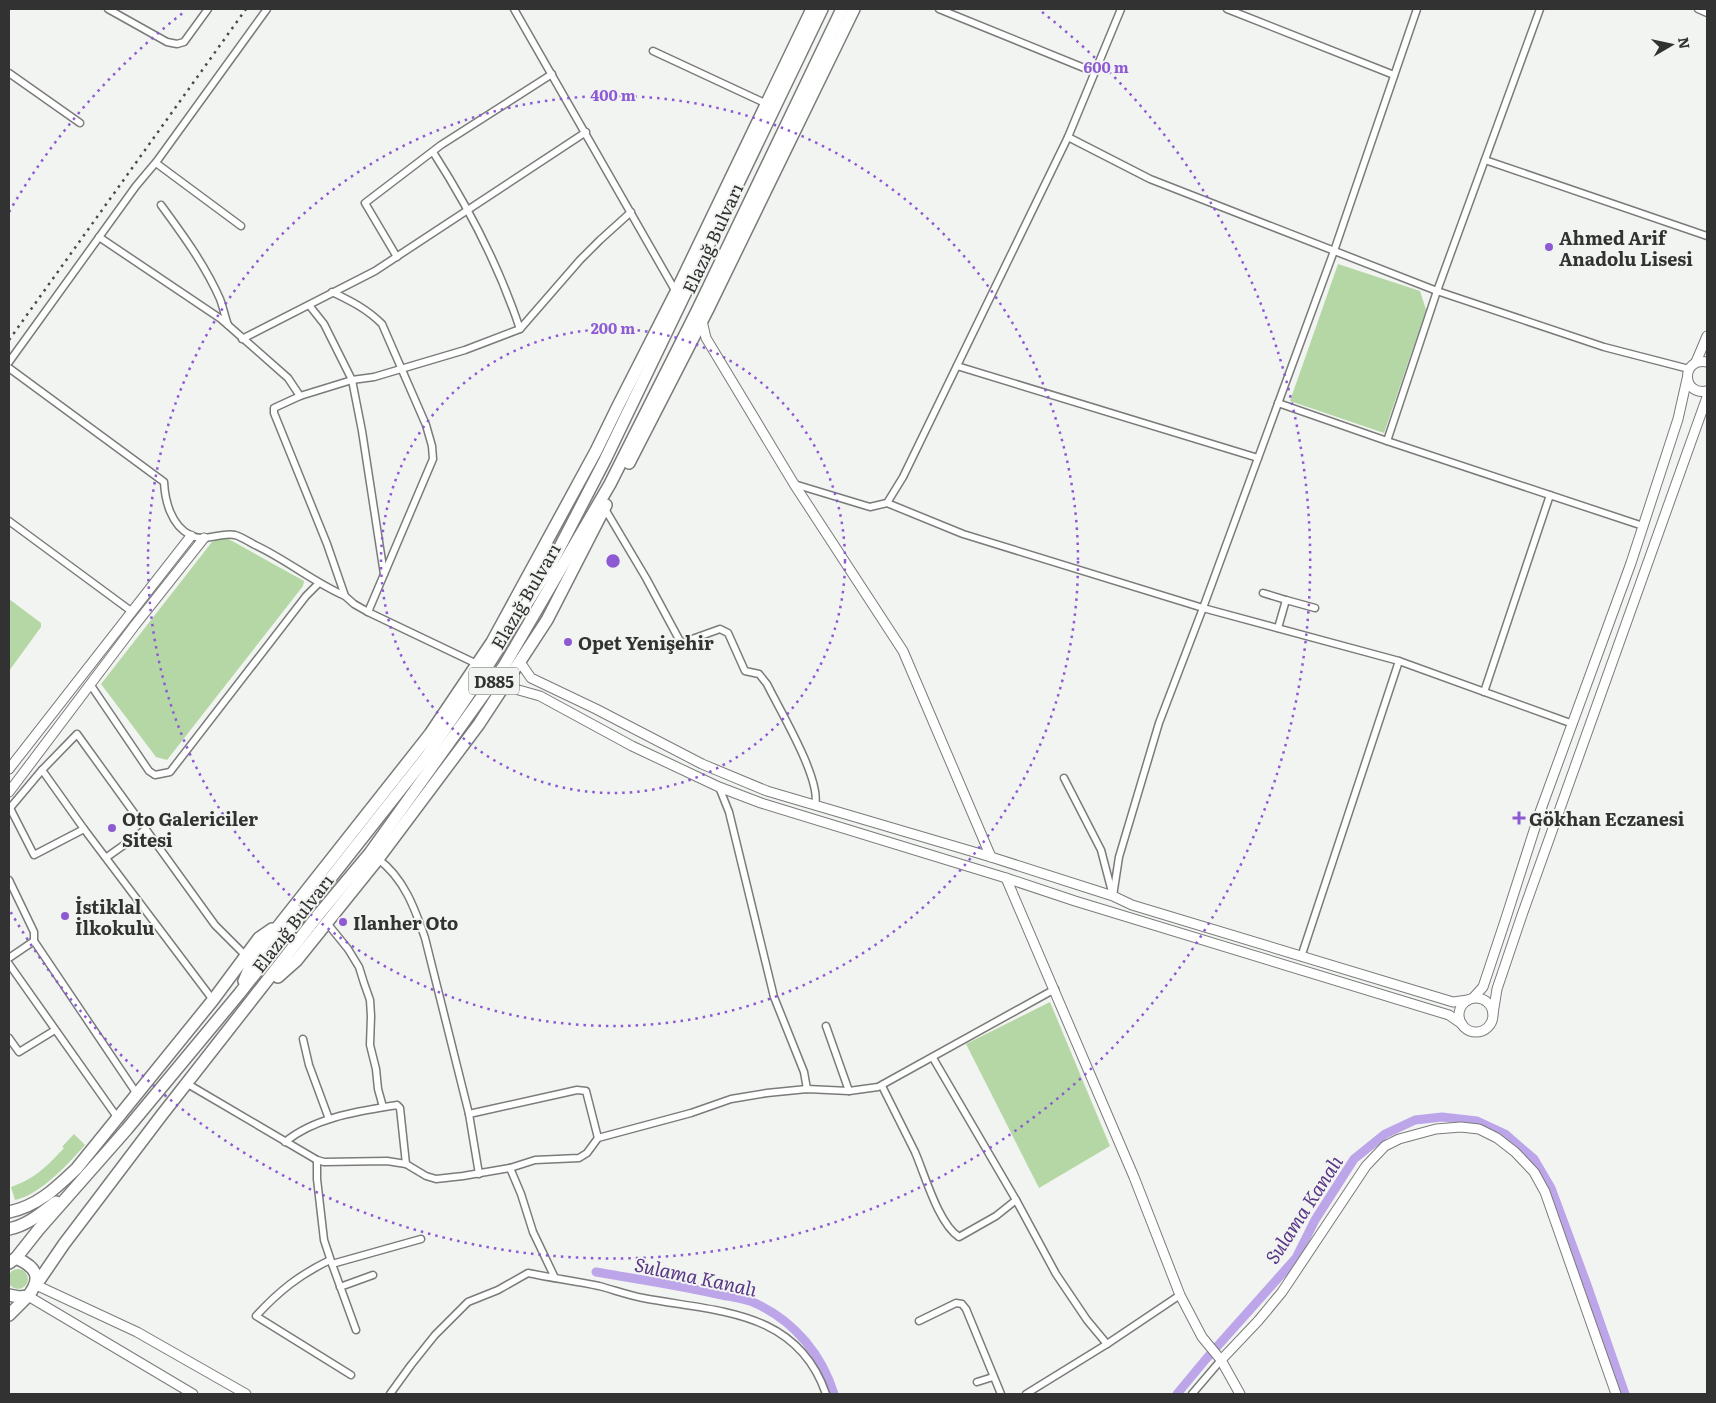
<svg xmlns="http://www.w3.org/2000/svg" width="1716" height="1403" font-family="Literata,serif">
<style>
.green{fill:#b5d7a5}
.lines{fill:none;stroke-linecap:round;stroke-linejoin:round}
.canal{stroke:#bda5ea;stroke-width:9}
.street-casing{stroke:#797c78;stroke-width:9}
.secondary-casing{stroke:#797c78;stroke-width:11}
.highway-casing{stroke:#797c78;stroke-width:14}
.street{stroke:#fff;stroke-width:6}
.secondary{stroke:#fff;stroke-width:9}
.highway{stroke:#fff;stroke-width:11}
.rail{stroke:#4a4b49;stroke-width:2.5;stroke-dasharray:2.5 5;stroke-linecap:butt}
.ring{fill:none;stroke:#8d5ad3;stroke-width:2.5;stroke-dasharray:2.5 5}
.poi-dot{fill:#8d5ad3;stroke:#f1f4f0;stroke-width:2}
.labels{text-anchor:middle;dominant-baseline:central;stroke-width:4;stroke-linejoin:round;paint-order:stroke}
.shield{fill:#f1f4f0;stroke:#6b6c6a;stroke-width:1}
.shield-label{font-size:16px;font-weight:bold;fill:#313231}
.poi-label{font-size:18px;font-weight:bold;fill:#313231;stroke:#f1f4f0;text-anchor:start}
.street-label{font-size:18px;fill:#313231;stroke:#f1f4f0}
.water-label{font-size:19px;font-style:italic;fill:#593687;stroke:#f1f4f0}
.centre{fill:#8d5ad3;stroke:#f1f4f0;stroke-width:2.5}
.ring-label{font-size:15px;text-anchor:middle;font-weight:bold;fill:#8d5ad3;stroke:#f1f4f0;stroke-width:4;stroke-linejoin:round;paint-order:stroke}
</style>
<rect width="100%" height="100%" fill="#f1f4f0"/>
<!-- green -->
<g class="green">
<polygon points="1338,264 1420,291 1426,310 1384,433 1290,401"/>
<polygon points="225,537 304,581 303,586 167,760 156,757 101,684 212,542"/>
<polygon points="9,599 41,623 41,627 9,671"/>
<polygon points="1050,1002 1110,1146 1039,1188 966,1044"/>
<path d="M 74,1134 L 85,1145 C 68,1164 40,1195 15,1200 L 11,1187 C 36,1178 46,1167 64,1148 L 62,1147 Z"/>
<circle cx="18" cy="1279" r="10"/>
</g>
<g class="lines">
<!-- canal -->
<g class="canal">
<path d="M 596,1272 C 636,1279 677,1285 717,1294 C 730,1297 746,1298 757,1304 C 795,1322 822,1355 834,1394"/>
<polyline points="1177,1394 1206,1359 1296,1258 1315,1220 1354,1159 1385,1134 1415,1120 1442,1117 1477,1121 1505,1134 1534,1159 1551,1188 1587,1285 1625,1394"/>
</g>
<!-- street casing -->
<g class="street-casing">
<g id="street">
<polyline points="108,9 167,42 177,44 184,42 208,9"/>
<polyline points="514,9 676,292"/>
<polyline points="939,9 1094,72"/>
<polyline points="1227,9 1394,75"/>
<polyline points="1698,9 1707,13"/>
<polyline points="653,51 767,104"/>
<polyline points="9,73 80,123"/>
<polyline points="1068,137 1150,179 1437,291 1604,347 1689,369"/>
<path d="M 433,152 C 469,208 499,266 520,329"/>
<polyline points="1485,160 1707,236"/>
<polyline points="156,163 241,226"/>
<path d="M 161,205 C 183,235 205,265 220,299 C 223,307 225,317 228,325"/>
<polyline points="99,237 221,319 288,378 300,396"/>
<polyline points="397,257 365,203 441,145 552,74"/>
<path d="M 332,292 C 351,301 367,309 382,324 L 426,425 L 432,446 L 433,459 L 368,612"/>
<polyline points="309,305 324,324 352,380 362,431 384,574"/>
<polyline points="242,339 375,271 586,132"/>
<polyline points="9,362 136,186 157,161 267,9"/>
<polyline points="957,366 1258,458"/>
<path d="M 9,368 L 164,482 C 165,501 171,525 190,535 C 204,543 220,532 235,535 C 242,537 249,542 255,545 C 287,560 313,582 345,596"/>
<polyline points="1278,403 1387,441 1643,526"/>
<polyline points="1387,441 1437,291 1540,9"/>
<polyline points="794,484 870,507 887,503 903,477 1068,137 1121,9"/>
<polyline points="887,503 963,534 1203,608 1399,661 1573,724"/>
<path d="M 605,509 L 646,578 L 681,643 L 720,629 L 728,633 L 745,671 L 759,674 L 767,684 C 779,709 822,780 815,805"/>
<polyline points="9,521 131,611"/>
<polyline points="1263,593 1286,600 1278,628"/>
<polyline points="1286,600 1315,608"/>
<polyline points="477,664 368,612 354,604 345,596 327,544 274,413 274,408 300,396 352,380 374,377 465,350 520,329 580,260 600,240 631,212"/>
<polyline points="90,684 149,771 155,775 170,772 306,596 319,583"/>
<polyline points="1484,692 1550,495"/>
<polyline points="42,770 10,808 34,855 84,829"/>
<polyline points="1064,778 1101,850 1112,892"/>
<polyline points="719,787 729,812 774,997 804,1072 807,1089"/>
<polyline points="107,857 145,830"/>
<path d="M 378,859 C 404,878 415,909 425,938 L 469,1114 L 479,1174"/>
<polyline points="9,880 34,932 34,941"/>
<polyline points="1113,896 1119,857 1159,723 1203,608 1334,251 1417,9"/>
<polyline points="327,923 348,949 359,967 364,983 370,1000 371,1016 370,1045 376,1069 378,1089 383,1107"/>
<polyline points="1301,957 1399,661"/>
<polyline points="9,958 34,941 137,1094"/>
<polyline points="9,964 117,1117"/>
<polyline points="213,1000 84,829 42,770 77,734 215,925 246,956"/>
<polyline points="826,1026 849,1091"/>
<polyline points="9,1038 19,1052 55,1030"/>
<polyline points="303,1039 309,1065 329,1119"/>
<polyline points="933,1058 1016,1200 1056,1274 1087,1320 1107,1344"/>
<polyline points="186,1083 317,1160 324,1162 387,1161 406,1164 426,1176 436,1179 463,1176 510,1168 535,1160 579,1158 587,1153 598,1138 691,1113 731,1099 767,1093 807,1089 849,1091 878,1087 1055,989"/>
<path d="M 882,1086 C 893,1108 904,1130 915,1152 C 925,1175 938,1223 959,1237 L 996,1216 L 1016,1200"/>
<polyline points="469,1114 577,1090 586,1091 598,1138"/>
<path d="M 285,1142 C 315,1117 360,1111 397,1105 L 400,1108 L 406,1164"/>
<polyline points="317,1160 317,1179 324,1240 332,1264 356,1330"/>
<polyline points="510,1168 521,1194 533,1232 555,1278"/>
<path d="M 330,1260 C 299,1275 279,1291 256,1316 L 351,1375"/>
<polyline points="332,1264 421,1239"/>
<polyline points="340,1287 373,1275"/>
<polyline points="919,1321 956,1303 962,1304 966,1309 1001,1394"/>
<polyline points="977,1382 993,1377"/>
<path d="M 390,1394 L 411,1365 L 435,1335 L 468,1302 L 498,1290 L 528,1273 C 551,1278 576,1281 599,1286 C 614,1290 628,1295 643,1298 C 716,1312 797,1309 826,1394"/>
<polyline points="1026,1394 1107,1344 1180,1295"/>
<polyline points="1192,1394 1221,1360"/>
</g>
</g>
<!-- secondary casing -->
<g class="secondary-casing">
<g id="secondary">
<polyline points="702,321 706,338 794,484 903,651 991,857"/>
<polyline points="1696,362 1707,336"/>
<path d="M 1707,362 C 1681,357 1681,396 1707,391"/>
<polyline points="520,662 531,678 596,709 702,764 767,791 991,857 1113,896 1132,905 1453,1002 1468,1000"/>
<polyline points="501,690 515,689 540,696 632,746 719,787 761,803 1006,878 1075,901 1449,1015 1462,1024"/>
<polyline points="9,769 191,536"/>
<polyline points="9,792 135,625 204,538"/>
<polyline points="1006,878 1134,1177 1180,1295 1202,1337 1221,1360 1240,1394"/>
<polyline points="1473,998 1483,987 1505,921 1540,812 1631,563 1678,419 1687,379"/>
<circle cx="1476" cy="1015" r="17"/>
<polyline points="1493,1014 1497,989 1522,915 1707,397"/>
<polyline points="36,1285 137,1332 246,1394"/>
<polyline points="28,1296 193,1394"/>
<polyline points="1221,1360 1258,1321 1282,1292 1366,1166 1385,1146 1399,1139 1436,1129 1461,1127 1479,1129 1497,1138 1515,1152 1534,1172 1545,1192 1616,1394"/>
</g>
</g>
<!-- highway casing -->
<g class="highway-casing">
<g id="highway">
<polyline points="629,463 708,309 854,9"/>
<polyline points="278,977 296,961 378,859 479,724 547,620 606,505"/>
<polyline points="244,981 254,957 430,734 492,642 596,451 618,406 676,292 812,9"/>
<path d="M 9,1212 C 38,1206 56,1188 77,1168 L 213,1000 L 259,938 L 272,929"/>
<path d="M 9,1229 C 28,1225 41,1213 56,1202"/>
<polyline points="9,1263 16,1258 39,1229 127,1129 239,994 427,756 483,673 549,568 605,460 822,9"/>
<polyline points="36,1285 64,1244 161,1116 319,914 370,853 504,666 610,484 697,311 842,9"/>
<path d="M 9,1295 L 19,1297 L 28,1296 C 43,1277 36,1267 16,1258"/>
<polyline points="9,1315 28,1296"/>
</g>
</g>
<!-- street -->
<use href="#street" class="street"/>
<!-- secondary -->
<use href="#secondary" class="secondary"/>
<!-- highway -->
<use href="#highway" class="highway"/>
<!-- rail -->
<polyline class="rail" points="9,340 246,9"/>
</g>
<!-- distance rings -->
<g class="ring">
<circle cx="613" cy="561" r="232"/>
<circle cx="613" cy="561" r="465"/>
<path d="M9 212A697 697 0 0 1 184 12M1042 12A697 697 0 1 1 9 909"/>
</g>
<!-- markers -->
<g class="poi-dot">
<circle cx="1549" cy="247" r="5"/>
<circle cx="568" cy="642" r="5"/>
<path d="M1516.5 810.5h5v5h5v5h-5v5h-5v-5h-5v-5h5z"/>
<circle cx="112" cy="828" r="5"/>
<circle cx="65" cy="916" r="5"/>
<circle cx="343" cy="922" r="5"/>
</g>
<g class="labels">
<!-- shield labels -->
<rect class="shield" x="469" y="667.5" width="50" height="27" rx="4"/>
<g class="shield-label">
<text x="494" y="681">D885</text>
</g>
<!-- poi labels -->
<g class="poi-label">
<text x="1559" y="237">Ahmed Arif<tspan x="1559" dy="21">Anadolu Lisesi</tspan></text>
<text x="578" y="642">Opet Yenişehir</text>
<text x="122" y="818">Oto Galericiler<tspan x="122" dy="21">Sitesi</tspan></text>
<text x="1529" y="818">Gökhan Eczanesi</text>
<text x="75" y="906">İstiklal<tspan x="75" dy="21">İlkokulu</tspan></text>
<text x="353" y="922">Ilanher Oto</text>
</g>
<!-- street labels -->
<g class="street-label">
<text transform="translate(712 238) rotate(-65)">Elazığ Bulvarı</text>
<text transform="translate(525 596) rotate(-60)">Elazığ Bulvarı</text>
<text transform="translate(292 923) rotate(-52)">Elazığ Bulvarı</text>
</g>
<!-- water labels -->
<g class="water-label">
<text transform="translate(1303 1209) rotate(-57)">Sulama Kanalı</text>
<text transform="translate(696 1276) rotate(12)">Sulama Kanalı</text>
</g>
</g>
<circle cx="613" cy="561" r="8" class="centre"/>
<g class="ring-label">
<text x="1106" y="73">600 m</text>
<text x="613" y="101">400 m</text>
<text x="613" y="334">200 m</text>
</g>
<!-- border -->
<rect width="1716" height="1403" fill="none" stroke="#313231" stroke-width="20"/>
<!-- north arrow -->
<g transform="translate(1671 45) rotate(81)" stroke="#f1f4f0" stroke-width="4" paint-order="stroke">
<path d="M0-4L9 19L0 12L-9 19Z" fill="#313231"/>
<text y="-8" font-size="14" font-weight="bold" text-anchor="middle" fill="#313231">N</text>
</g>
</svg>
